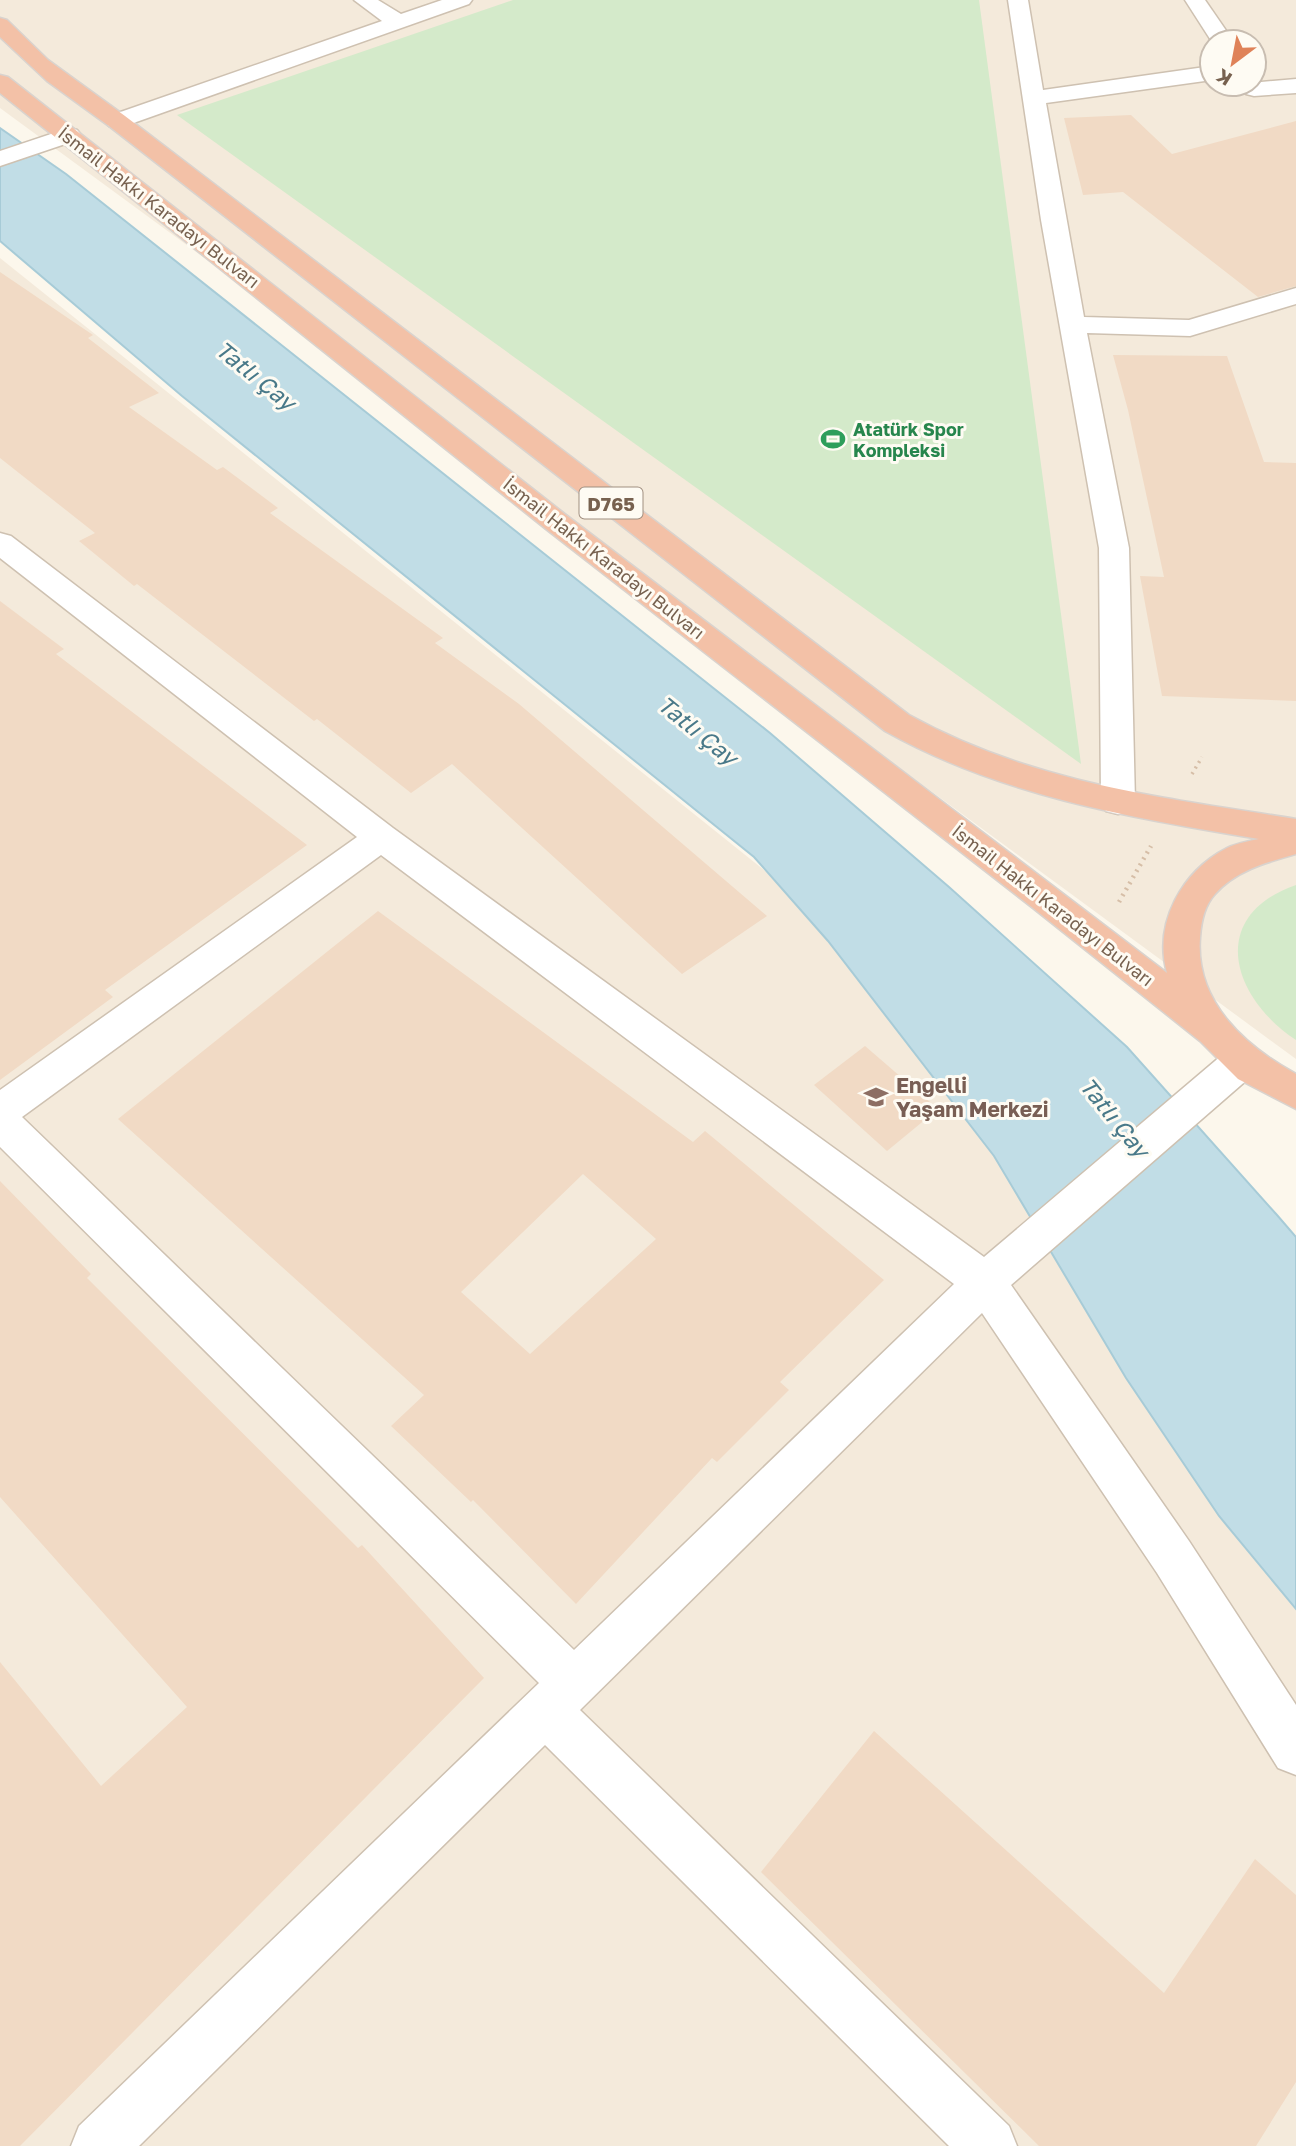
<svg xmlns="http://www.w3.org/2000/svg" width="1296" height="2146" font-family="'Golos Text',sans-serif">
<style>
.residential{fill:#f4eadb;fill-rule:evenodd}
.green{fill:#d4eaca}
.water{fill:#c1dde6;stroke:#a7cbd7;stroke-width:2}
.building{fill:#f1dac5;fill-rule:evenodd}
.lines{fill:none;stroke-linecap:round;stroke-linejoin:round}
.street-casing{stroke:#cec1b1;stroke-width:3}
.highway-casing{stroke:#d9d3ce;stroke-width:3}
.path-far1{stroke:#d6bea7;stroke-width:3.5;stroke-dasharray:2 4.5;stroke-linecap:butt}
.path{stroke:#d6bea7;stroke-width:4.5;stroke-dasharray:2 5;stroke-linecap:butt}
.street{fill:#fff;fill-rule:evenodd}
.highway{fill:#f3c1a7;fill-rule:evenodd}
.labels{text-anchor:middle;dominant-baseline:central;stroke-width:6;stroke-linejoin:round;paint-order:stroke}
.far-street-label{font-size:18px;fill:#77614f;stroke:#fefbf3}
.far-leisure-label{font-size:18px;font-weight:bold;fill:#27864d;stroke:#fefbf3;text-anchor:start}
.shield{fill:#fefbf3;stroke:#a08f80;stroke-width:2}
.shield-label{font-size:19px;font-weight:bold;fill:#77614f}
.education-label{font-size:21px;font-weight:bold;fill:#785e54;stroke:#fefbf3;text-anchor:start}
.water-label{font-size:23px;font-style:italic;fill:#497989;stroke:#fefbf3}
</style>
<rect width="100%" height="100%" fill="#fcf7ec"/>
<!-- residential -->
<g class="residential">
<path d="M 0,0 L 1296,0 L 1296,1059 L 0,108 ZM 1212,42 L 1254,42 L 1254,84 L 1212,84 Z"/>
<polygon points="0,258 940,1011 1296,1524 1296,2146 0,2146"/>
</g>
<!-- green -->
<g class="green">
<polygon points="513,0 979,0 1081,764 177,115"/>
<path d="M 1296,885 L 1296,1040 C 1231,997 1207,916 1296,885 Z"/>
</g>
<!-- water -->
<polygon class="water" points="0,128 66,174 770,733 949,887 1127,1047 1277,1215 1296,1237 1296,1609 1219,1516 1126,1378 994,1156 828,941 754,857 182,396 0,241"/>
<!-- building -->
<g class="building">
<polygon points="1131,115 1172,154 1296,121 1296,286 1258,297 1123,192 1083,195 1064,118"/>
<polygon points="0,272 93,335 88,338 159,393 129,407 217,470 223,467 278,508 270,513 443,638 435,643 519,704 767,916 682,974 452,764 411,793 317,719 314,721 137,584 134,586 79,541 95,533 0,458"/>
<polygon points="1113,355 1227,356 1264,462 1296,463 1296,701 1162,696 1140,576 1164,577 1128,410"/>
<polygon points="0,601 64,649 56,654 307,845 105,990 113,997 0,1080"/>
<path d="M 378,911 L 693,1142 L 705,1131 L 884,1280 L 780,1382 L 789,1390 L 717,1462 L 712,1458 L 576,1604 L 473,1500 L 471,1502 L 391,1426 L 424,1395 L 118,1119 ZM 583,1174 L 656,1239 L 530,1354 L 461,1292 Z"/>
<polygon points="865,1046 938,1109 887,1151 814,1085"/>
<polygon points="0,1181 91,1274 87,1278 358,1548 362,1545 484,1678 20,2146 0,2146 0,1662 101,1786 187,1707 0,1497"/>
<polygon points="874,1731 1164,1993 1255,1859 1296,1895 1296,2082 1256,2146 1039,2146 761,1872"/>
</g>
<g class="lines">
<!-- street casing -->
<g class="street-casing">
<g id="street">
<polygon points="354,0 378,0 401,14 442,0 472,0 469,4 125,126 109,126 106,121 109,116 382,21"/>
<polygon points="1008,0 1028,0 1043,90 1212,66 1212,80 1046,103 1084,317 1189,320 1296,288 1296,304 1190,336 1087,333 1129,548 1135,802 1130,811 1118,814 1106,811 1101,802 1099,548 1041,220"/>
<polygon points="1185,0 1205,0 1234,42 1212,42"/>
<polygon points="1254,78 1261,82 1296,79 1296,93 1254,96 1246,94 1240,84 1254,84"/>
<polygon points="69,128 77,130 81,135 77,140 0,166 0,151"/>
<path d="M 0,533 L 11,536 L 393,828 L 984,1257 L 1228,1050 L 1242,1045 L 1256,1050 L 1261,1061 L 1256,1072 L 1011,1285 L 1189,1541 L 1296,1705 L 1296,1775 L 1278,1768 L 1157,1573 L 982,1313 L 580,1710 L 1009,2126 L 1017,2146 L 949,2146 L 545,1745 L 139,2146 L 71,2146 L 79,2126 L 539,1683 L 0,1147 L 0,1090 L 357,837 L 0,558 ZM 381,855 L 954,1284 L 574,1650 L 22,1117 Z"/>
</g>
</g>
<!-- highway casing -->
<g class="highway-casing">
<path id="highway" d="M 0,18 L 7,20 L 48,60 L 125,116 L 909,715 C 1032,783 1159,797 1296,819 L 1296,854 C 1268,862 1236,870 1215,894 C 1204,906 1201,922 1200,938 C 1195,1002 1245,1046 1296,1074 L 1296,1109 L 1238,1079 L 1200,1041 L 1033,908 L 546,529 L 0,93 L 0,75 L 8,77 L 566,515 L 1167,973 C 1153,923 1182,871 1227,848 C 1237,843 1249,841 1259,839 C 1129,817 1001,796 885,731 L 109,126 L 47,81 L 0,37 Z"/>
</g>
<!-- path-far1 -->
<polyline class="path-far1" points="1192,774 1202,757"/>
<!-- path -->
<polyline class="path" points="1119,902 1151,846"/>
<!-- street -->
<use href="#street" class="street"/>
<!-- highway -->
<use href="#highway" class="highway"/>
</g>
<!-- icons -->
<defs>
<g id="stadium-bare" transform="scale(1.89)"><path d="M0-5a6.5 5 0 1 0 0 10a6.5 5 0 1 0 0-10ZM-3.5-1.8h7v3.6h-7Z" fill="#2e9e5b" stroke="#fefbf3" stroke-width="2.5" paint-order="stroke"/></g>
<g id="school-bare" transform="scale(1.89)"><path d="M0-5L7-2L0 1L-7-2ZM-4 1L0 2.5L4 1V4Q0 6-4 4Z" fill="#8d6e63" stroke="#fefbf3" stroke-width="2.5" paint-order="stroke"/></g>
</defs>
<g fill-rule="evenodd">
<use href="#stadium-bare" x="833" y="439"/>
<use href="#school-bare" x="876" y="1097"/>
</g>
<g class="labels">
<!-- far-street labels -->
<g class="far-street-label">
<text transform="translate(159 207) rotate(38)">İsmail Hakkı Karadayı Bulvarı</text>
<text transform="translate(604 558) rotate(38)">İsmail Hakkı Karadayı Bulvarı</text>
<text transform="translate(1053 905) rotate(38)">İsmail Hakkı Karadayı Bulvarı</text>
</g>
<!-- far-leisure labels -->
<g class="far-leisure-label">
<text x="853" y="429">Atatürk Spor<tspan x="853" dy="21">Kompleksi</tspan></text>
</g>
<!-- shield labels -->
<rect class="shield" x="579.5" y="487.5" width="63" height="31" rx="5"/>
<g class="shield-label">
<text x="611" y="503">D765</text>
</g>
<!-- education labels -->
<g class="education-label">
<text x="896" y="1085">Engelli<tspan x="896" dy="24">Yaşam Merkezi</tspan></text>
</g>
<!-- water labels -->
<g class="water-label">
<text transform="translate(256 375) rotate(39)">Tatlı Çay</text>
<text transform="translate(698 730) rotate(39)">Tatlı Çay</text>
<text transform="translate(1115 1117) rotate(51)">Tatlı Çay</text>
</g>
</g>
<!-- north arrow -->
<g transform="translate(1233 63) rotate(212)"><circle r="33" fill="#fefbf3" stroke="#c8bdb1" stroke-width="2"/>
<path d="M0-5L12 26L0 18L-12 26Z" fill="#df8258"/>
<text y="-10" font-size="19" font-weight="bold" text-anchor="middle" fill="#77614f">K</text>
</g>
</svg>
